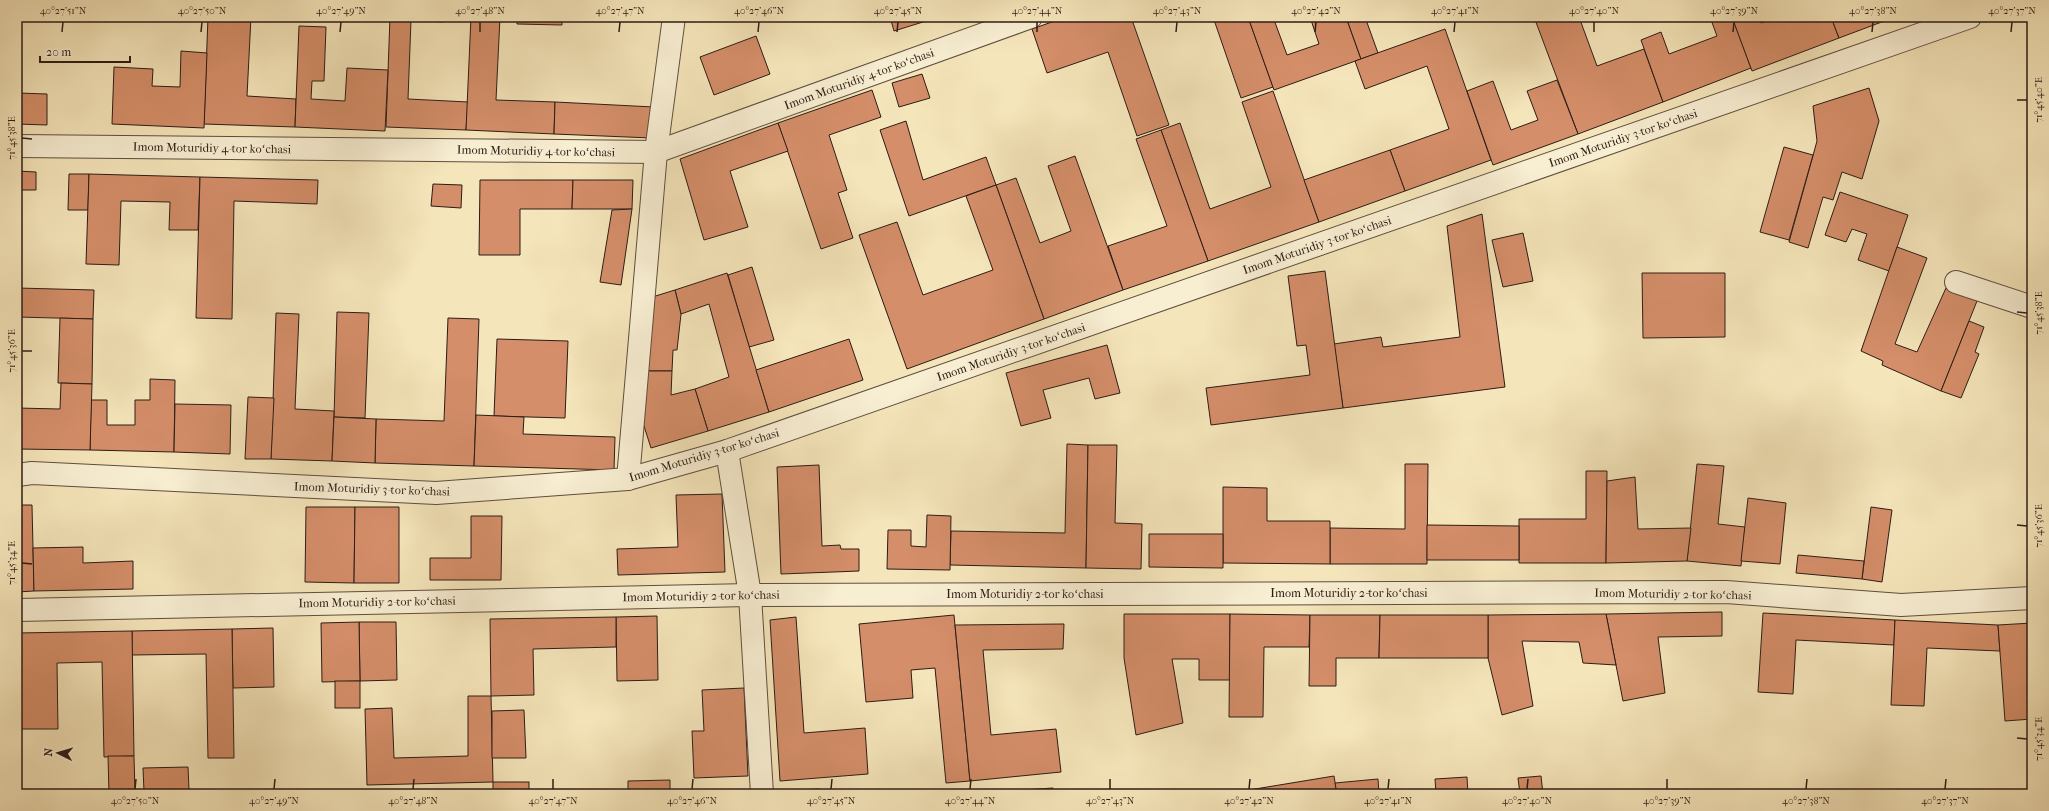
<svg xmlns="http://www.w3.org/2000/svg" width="2049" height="811" font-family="'IM FELL French Canon',serif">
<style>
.building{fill:#d48e69;stroke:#2c1c16}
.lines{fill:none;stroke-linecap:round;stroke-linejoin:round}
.street-casing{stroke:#5e4e3f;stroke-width:24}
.street{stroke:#f8eed2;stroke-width:22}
.ticks{fill:none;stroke:#2c1c16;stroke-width:1.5}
.labels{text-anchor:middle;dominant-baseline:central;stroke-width:3.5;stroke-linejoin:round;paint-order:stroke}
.street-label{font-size:12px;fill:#2c1c16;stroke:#f8eed2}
.neatline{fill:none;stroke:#2c1c16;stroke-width:1.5}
.ticks-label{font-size:10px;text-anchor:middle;fill:#2c1c16}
</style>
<rect width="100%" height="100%" fill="#f5e5ba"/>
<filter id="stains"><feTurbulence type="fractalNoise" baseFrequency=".005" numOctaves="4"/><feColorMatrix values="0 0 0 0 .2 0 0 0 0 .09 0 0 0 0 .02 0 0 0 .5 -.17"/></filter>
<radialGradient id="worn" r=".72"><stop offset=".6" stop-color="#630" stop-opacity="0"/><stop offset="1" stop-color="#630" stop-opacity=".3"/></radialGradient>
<!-- building -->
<g class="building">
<polygon points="208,17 251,17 247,96 296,99 295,127 204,124"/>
<polygon points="390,17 443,17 443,22 411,20 408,99 468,102 466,130 386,127"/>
<polygon points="471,17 500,17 496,100 555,102 554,134 466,130"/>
<polygon points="517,17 562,17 562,25 517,24"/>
<polygon points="890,17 939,17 894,31"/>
<polygon points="1066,17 1131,17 1169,125 1137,136 1108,52 1047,73 1032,29"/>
<polygon points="1213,17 1248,17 1273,87 1241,98"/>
<polygon points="1248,17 1273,17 1287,55 1319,44 1310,17 1346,17 1361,59 1274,90"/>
<polygon points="1346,17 1365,17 1378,53 1361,59"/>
<polygon points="1534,17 1579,17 1597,66 1644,49 1663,102 1578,134"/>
<polygon points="1710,17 1732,17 1751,68 1663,102 1641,40 1661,32 1669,54 1717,36"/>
<polygon points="1732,17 1759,17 1761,23 1776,17 1831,17 1839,38 1752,71"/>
<polygon points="1831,17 1895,17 1839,38"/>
<polygon points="299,26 326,27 324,81 312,81 311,99 345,101 347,68 388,70 385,131 295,127"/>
<polygon points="1445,29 1491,160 1405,191 1390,150 1449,129 1427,66 1365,89 1355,61"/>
<polygon points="756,36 770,74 714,95 700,57"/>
<polygon points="181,51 207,53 204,128 112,124 114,67 153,69 152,86 180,87"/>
<polygon points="922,74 930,98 899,107 892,83"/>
<polygon points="1557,80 1578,134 1493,165 1467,91 1493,81 1511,130 1538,120 1527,91"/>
<polygon points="1869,88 1879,121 1862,179 1842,172 1833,200 1823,197 1808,248 1789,242 1817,141 1813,106"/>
<polygon points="872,90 881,117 829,135 847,190 838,193 853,238 821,249 778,123"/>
<polygon points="1273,91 1319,222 1208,261 1161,130 1180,123 1210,209 1271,187 1242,102"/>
<polygon points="17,93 47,94 47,125 17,124"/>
<polygon points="555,102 654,107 652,138 554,134"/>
<polygon points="906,121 923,180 986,157 996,185 909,216 880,130"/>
<polygon points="778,123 788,151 730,171 748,227 704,240 680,159"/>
<polygon points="1161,130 1208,261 1123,290 1108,246 1167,226 1136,139"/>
<polygon points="1784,147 1813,155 1789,240 1760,232"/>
<polygon points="1390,150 1405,191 1319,222 1304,180"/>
<polygon points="1075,156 1123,290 1044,319 996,185 1016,178 1040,243 1071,231 1048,166"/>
<polygon points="17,171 36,172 36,190 17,190"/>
<polygon points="69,174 89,174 88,210 68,210"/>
<polygon points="89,174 200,177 198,230 169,230 170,202 121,201 119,265 86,264"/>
<polygon points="200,177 318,180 317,204 234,201 232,319 196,318"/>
<polygon points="480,180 573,180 572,209 520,209 520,255 479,255"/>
<polygon points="573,180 633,180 632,209 572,209"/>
<polygon points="433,184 462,185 461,208 431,206"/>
<polygon points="996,185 1044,319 907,369 859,235 897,222 923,295 993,270 966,196"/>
<polygon points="1840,192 1908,215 1889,271 1858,260 1867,234 1852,229 1846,242 1825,235"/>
<polygon points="632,209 621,285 600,282 612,210"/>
<polygon points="1482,214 1505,387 1343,408 1334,344 1381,337 1383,347 1460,337 1447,226"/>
<polygon points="1523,233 1533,281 1503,287 1492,240"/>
<polygon points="1897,247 1927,258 1895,344 1917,352 1946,288 1977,301 1941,391 1882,365 1883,361 1861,351"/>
<polygon points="752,267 774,340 749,347 728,275"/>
<polygon points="1325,271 1343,408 1211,425 1206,388 1310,375 1306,345 1297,346 1288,276"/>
<polygon points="727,273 769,412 708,431 695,389 729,377 709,304 681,314 675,290"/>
<polygon points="1642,273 1725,273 1725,337 1643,338"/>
<polygon points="17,288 94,290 93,319 17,317"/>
<polygon points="675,290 681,314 677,350 673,350 672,371 644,371 649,298"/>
<polygon points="337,312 369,313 365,418 334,417"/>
<polygon points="276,313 299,314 295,409 334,411 332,461 271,459"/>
<polygon points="60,318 93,319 92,384 58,383"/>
<polygon points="448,318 479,319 474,466 375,463 376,419 444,421"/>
<polygon points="1969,321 1984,327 1975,352 1979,354 1961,398 1941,391"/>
<polygon points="497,339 568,341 565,418 494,416"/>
<polygon points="849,339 863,380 769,412 756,370"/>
<polygon points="1107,345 1120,393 1095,399 1089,378 1043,390 1051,418 1021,426 1006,373"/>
<polygon points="644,371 672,371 671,395 695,389 708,431 651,448 643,423"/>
<polygon points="150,379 175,380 174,452 90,450 91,400 107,400 107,425 135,425 135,400 150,400"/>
<polygon points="61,383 92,384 90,450 17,449 17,408 60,409"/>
<polygon points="248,397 274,398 271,459 245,459"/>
<polygon points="175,404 231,405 230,454 174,452"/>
<polygon points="476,415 524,417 523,434 615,437 614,470 474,466"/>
<polygon points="334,417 376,419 375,463 332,461"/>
<polygon points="1067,444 1088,445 1086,568 950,565 951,531 1065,533"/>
<polygon points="1088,445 1117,445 1115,523 1142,524 1141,569 1086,568"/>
<polygon points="1405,464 1428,464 1427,564 1330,564 1330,528 1405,529"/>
<polygon points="1697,464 1724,466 1718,524 1745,527 1741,566 1687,561"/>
<polygon points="819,465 822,546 840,545 841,549 859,549 859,571 781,574 777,467"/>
<polygon points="1586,471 1607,471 1606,563 1519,563 1519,519 1586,519"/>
<polygon points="1635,477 1638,529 1691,528 1687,561 1606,563 1607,481"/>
<polygon points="1223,487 1267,488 1267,521 1330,521 1330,564 1223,563"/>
<polygon points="722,494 725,572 618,575 617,549 678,547 676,495"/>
<polygon points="1748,498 1786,503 1780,564 1741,561"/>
<polygon points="17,505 32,505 34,591 17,592"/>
<polygon points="306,507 355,507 354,583 305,582"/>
<polygon points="355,507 399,507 399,583 354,583"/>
<polygon points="1871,507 1892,510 1882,582 1862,579"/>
<polygon points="927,515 951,516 950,570 887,569 888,530 911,530 911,546 926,547"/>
<polygon points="471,516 502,516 501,580 430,580 430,558 471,558"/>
<polygon points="1427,525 1519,526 1519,560 1427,560"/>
<polygon points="1149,534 1223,534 1223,568 1149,567"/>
<polygon points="83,547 83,563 133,561 133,589 34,591 33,548"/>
<polygon points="1798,555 1864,561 1862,579 1796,573"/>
<polygon points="1722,612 1722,636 1658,637 1665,693 1623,701 1606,614"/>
<polygon points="1763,613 1895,620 1894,645 1796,640 1793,694 1758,692"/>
<polygon points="1124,614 1230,614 1230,680 1199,680 1199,659 1172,659 1183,723 1136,735 1124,658"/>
<polygon points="1230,614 1310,615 1309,647 1264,647 1263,717 1229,717"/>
<polygon points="1606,614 1616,665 1583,663 1579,642 1522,641 1533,706 1502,715 1488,658 1488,615"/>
<polygon points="954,615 970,781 946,783 935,668 911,670 913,698 866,702 859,624"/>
<polygon points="1310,615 1380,615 1379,658 1336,658 1336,686 1309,686"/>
<polygon points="1380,615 1488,615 1488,658 1379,658"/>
<polygon points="657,616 658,680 617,681 616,617"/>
<polygon points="616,617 616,647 533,649 534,695 491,696 490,619"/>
<polygon points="796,617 804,733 865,728 868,774 780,781 770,620"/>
<polygon points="1895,620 1998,625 2000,651 1927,648 1924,706 1891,705"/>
<polygon points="359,622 396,622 397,680 360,681"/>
<polygon points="359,622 360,681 322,682 321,623"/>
<polygon points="2032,623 2032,719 2005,721 1998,625"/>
<polygon points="1064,624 1063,649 983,650 991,735 1056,729 1061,772 970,781 955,625"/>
<polygon points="273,628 274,687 233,688 232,629"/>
<polygon points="232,629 234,758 208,758 206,654 132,655 132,631"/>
<polygon points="132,631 134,756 104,757 102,662 57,663 58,729 17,729 17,633"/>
<rect x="335" y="681" width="25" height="27"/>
<polygon points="744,688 748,776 694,778 692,731 704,731 702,690"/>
<polygon points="468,696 491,696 493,782 367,785 365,709 392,708 394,758 468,756"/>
<polygon points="524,710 526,758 492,758 492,711"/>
<polygon points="17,743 18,794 17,794"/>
<polygon points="108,756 134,756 135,794 109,794"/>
<polygon points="188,767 189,790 144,791 143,768"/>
<polygon points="1334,776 1337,794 1249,794 1249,790"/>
<polygon points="1541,776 1543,794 1520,794 1518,778"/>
<polygon points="1467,777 1468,794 1436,794 1435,779"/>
<polygon points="1378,779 1379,794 1337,794 1335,783"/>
<polygon points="670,780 670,794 628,794 628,781"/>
<rect x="493" y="782" width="36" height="12"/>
<polygon points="1053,788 1053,794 978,794 978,793"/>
<polygon points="819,789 819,794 780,794 780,791"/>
</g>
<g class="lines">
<!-- street casing -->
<g class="street-casing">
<g id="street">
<polyline points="17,146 656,152 1031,17"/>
<polyline points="1956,282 2032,307"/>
<polyline points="727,451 750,595 762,794"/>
<polyline points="17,475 32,473 436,493 628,479 727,451 1970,17"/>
<polyline points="628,479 656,152 674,17"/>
<polyline points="17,610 750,595 1726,592 1901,605 2032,598"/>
</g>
</g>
<!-- street -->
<use href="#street" class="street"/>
</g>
<!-- ticks -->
<path class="ticks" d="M 62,32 L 63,22M 201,32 L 202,22M 340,32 L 341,22M 480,32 L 480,22M 619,32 L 620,22M 758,32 L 759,22M 897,32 L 898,22M 1037,32 L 1037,22M 1176,32 L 1177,22M 1315,32 L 1316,22M 1454,32 L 1455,22M 1594,32 L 1594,22M 1733,32 L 1734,22M 1872,32 L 1873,22M 2011,32 L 2012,22M 2017,100 L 2027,100M 22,138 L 32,139M 2017,312 L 2027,313M 22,351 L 32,351M 2017,525 L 2027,526M 22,563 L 32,564M 2017,738 L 2027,739M 135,789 L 136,779M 274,789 L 275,779M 413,789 L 414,779M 553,789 L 553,779M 692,789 L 693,779M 831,789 L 832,779M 970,789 L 971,779M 1110,789 L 1110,779M 1249,789 L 1250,779M 1388,789 L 1389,779M 1527,789 L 1528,779M 1667,789 L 1667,779M 1806,789 L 1807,779M 1945,789 L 1946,779"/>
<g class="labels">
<!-- street labels -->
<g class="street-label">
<text transform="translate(859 79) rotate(-20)">Imom Moturidiy 4-tor koʻchasi</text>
<text transform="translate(1623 138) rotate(-19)">Imom Moturidiy 3-tor koʻchasi</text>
<text transform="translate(212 148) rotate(1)">Imom Moturidiy 4-tor koʻchasi</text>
<text transform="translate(536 151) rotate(1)">Imom Moturidiy 4-tor koʻchasi</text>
<text transform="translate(1317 245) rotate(-19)">Imom Moturidiy 3-tor koʻchasi</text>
<text transform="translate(1011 352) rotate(-19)">Imom Moturidiy 3-tor koʻchasi</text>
<text transform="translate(704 455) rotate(-17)">Imom Moturidiy 3-tor koʻchasi</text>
<text transform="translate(372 489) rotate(2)">Imom Moturidiy 3-tor koʻchasi</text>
<text x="1349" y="593">Imom Moturidiy 2-tor koʻchasi</text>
<text x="1025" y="594">Imom Moturidiy 2-tor koʻchasi</text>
<text transform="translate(1673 594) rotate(1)">Imom Moturidiy 2-tor koʻchasi</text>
<text transform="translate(701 596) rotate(-1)">Imom Moturidiy 2-tor koʻchasi</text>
<text transform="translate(377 602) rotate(-1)">Imom Moturidiy 2-tor koʻchasi</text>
</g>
</g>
<!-- margin -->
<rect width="2049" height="811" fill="none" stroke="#f5e5ba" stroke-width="44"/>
<!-- north arrow -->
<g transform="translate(58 753) rotate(275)" stroke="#f8eed2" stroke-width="3" paint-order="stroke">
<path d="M0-3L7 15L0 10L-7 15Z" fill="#2c1c16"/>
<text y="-6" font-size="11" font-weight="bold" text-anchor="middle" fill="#2c1c16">N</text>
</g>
<!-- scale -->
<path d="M40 56v6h90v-6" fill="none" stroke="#2c1c16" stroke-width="2"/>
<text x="46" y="56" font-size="12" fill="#2c1c16" stroke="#f8eed2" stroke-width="3" paint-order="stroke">20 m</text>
<rect x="22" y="22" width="2005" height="767" class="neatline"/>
<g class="ticks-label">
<text x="63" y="14">40°27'51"N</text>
<text x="202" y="14">40°27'50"N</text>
<text x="341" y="14">40°27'49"N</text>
<text x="480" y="14">40°27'48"N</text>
<text x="620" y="14">40°27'47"N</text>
<text x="759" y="14">40°27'46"N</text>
<text x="898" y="14">40°27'45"N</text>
<text x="1037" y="14">40°27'44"N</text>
<text x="1177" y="14">40°27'43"N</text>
<text x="1316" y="14">40°27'42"N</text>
<text x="1455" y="14">40°27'41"N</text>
<text x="1594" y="14">40°27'40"N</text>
<text x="1734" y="14">40°27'39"N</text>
<text x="1873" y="14">40°27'38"N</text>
<text x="2012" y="14">40°27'37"N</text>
<text transform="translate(2038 100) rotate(-90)" y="4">71°45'40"E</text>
<text transform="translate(11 138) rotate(-90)" y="4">71°45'38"E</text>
<text transform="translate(2038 313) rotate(-90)" y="4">71°45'38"E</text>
<text transform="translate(11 351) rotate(-90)" y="4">71°45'36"E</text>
<text transform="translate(2038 526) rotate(-90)" y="4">71°45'36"E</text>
<text transform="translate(11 563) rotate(-90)" y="4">71°45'34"E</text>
<text transform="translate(2038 739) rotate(-90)" y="4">71°45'34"E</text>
<text x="135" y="804">40°27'50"N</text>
<text x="274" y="804">40°27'49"N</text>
<text x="413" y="804">40°27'48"N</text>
<text x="553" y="804">40°27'47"N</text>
<text x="692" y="804">40°27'46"N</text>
<text x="831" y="804">40°27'45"N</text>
<text x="970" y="804">40°27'44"N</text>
<text x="1110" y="804">40°27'43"N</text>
<text x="1249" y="804">40°27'42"N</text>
<text x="1388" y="804">40°27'41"N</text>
<text x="1527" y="804">40°27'40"N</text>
<text x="1667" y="804">40°27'39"N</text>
<text x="1806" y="804">40°27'38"N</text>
<text x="1945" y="804">40°27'37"N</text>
</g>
<rect width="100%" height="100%" filter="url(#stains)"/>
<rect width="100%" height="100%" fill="url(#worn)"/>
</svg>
